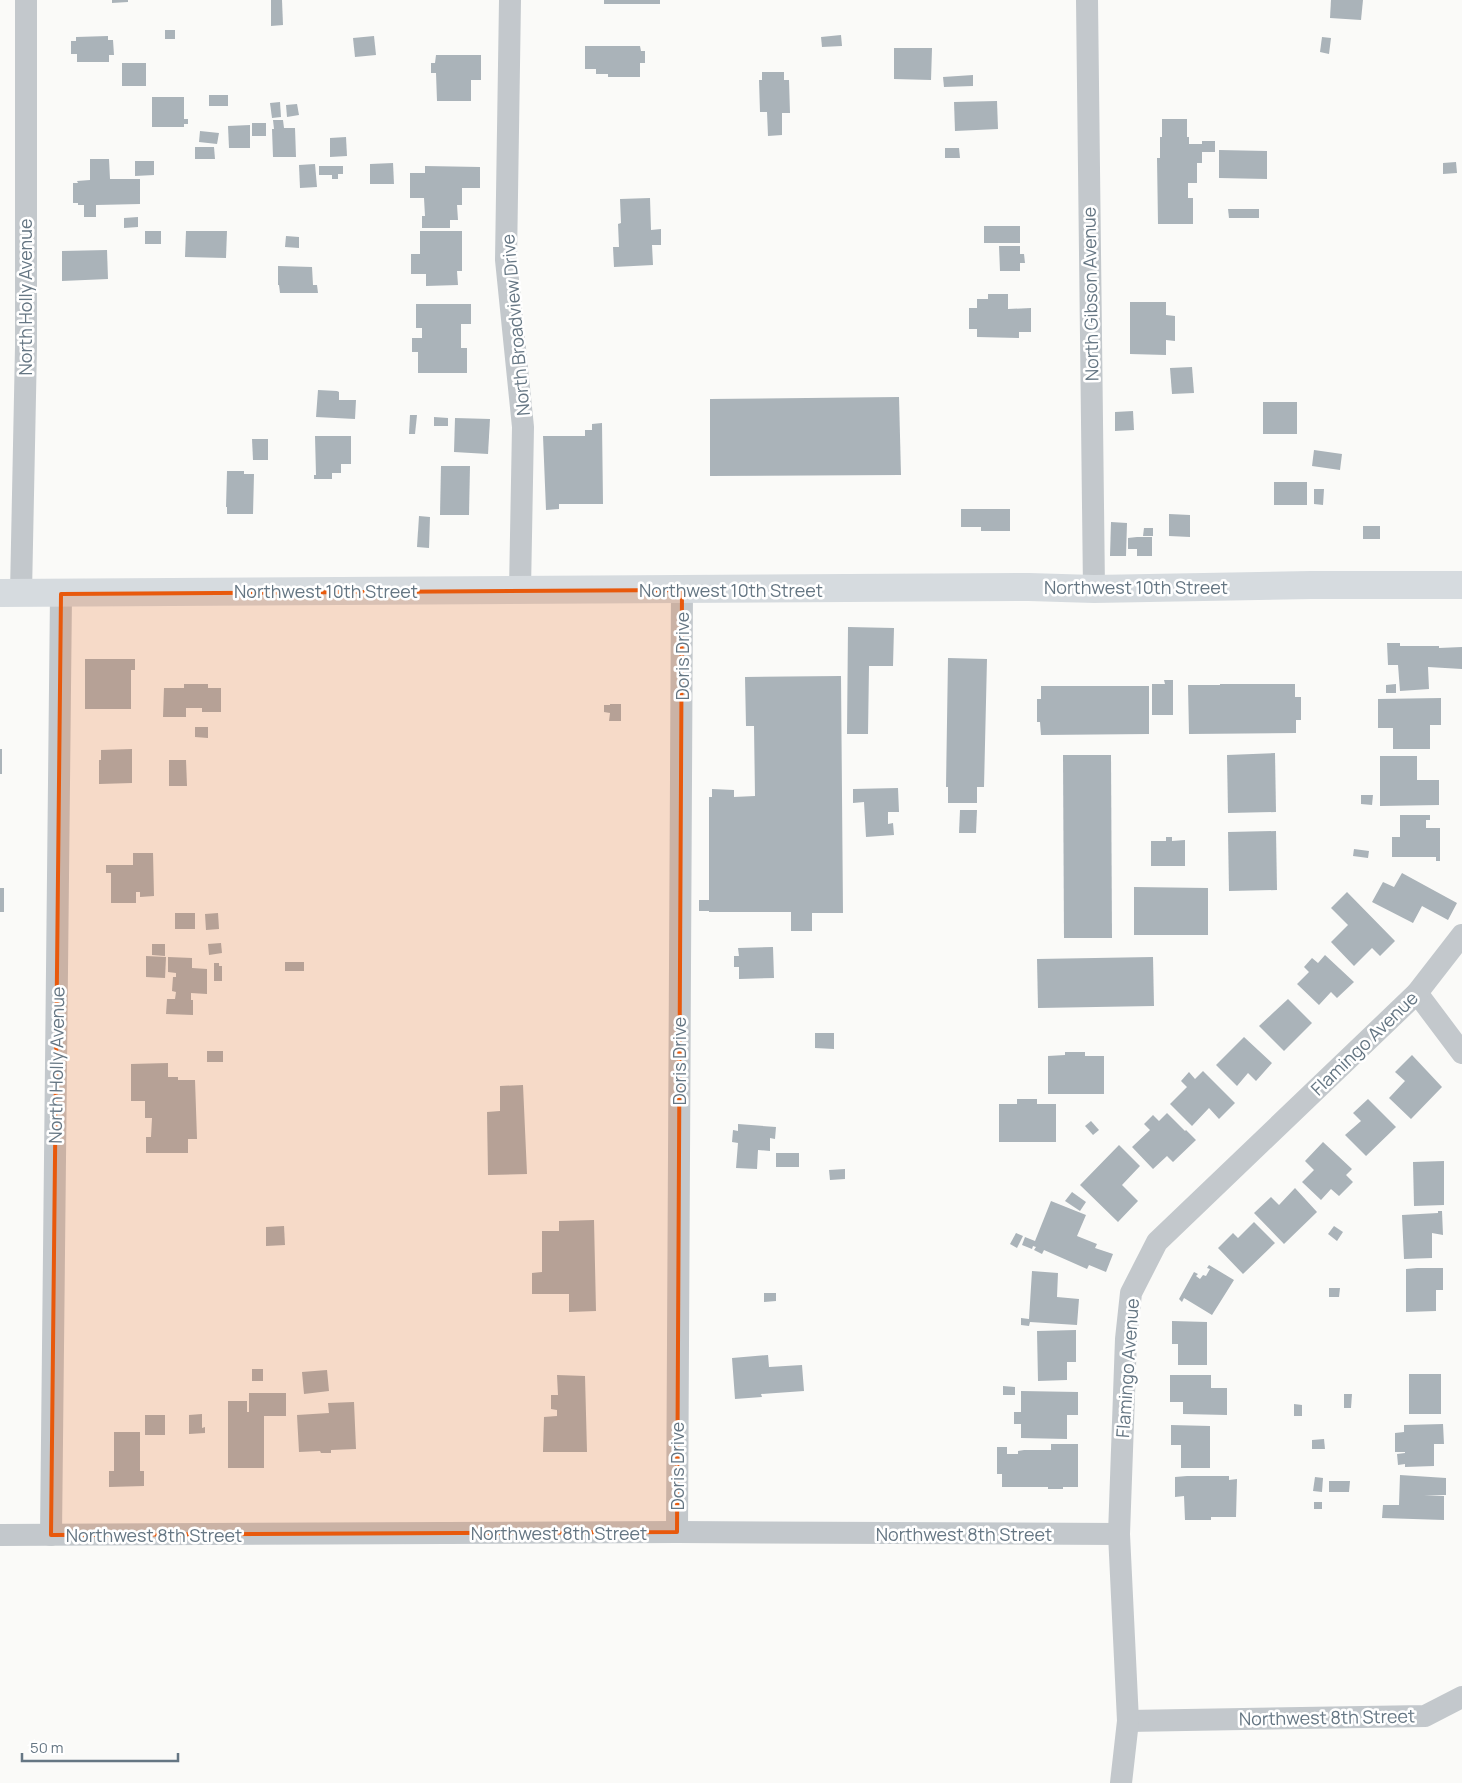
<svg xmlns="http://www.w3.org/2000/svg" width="1462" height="1783" font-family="Manrope,sans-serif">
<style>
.building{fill:#aab3b9}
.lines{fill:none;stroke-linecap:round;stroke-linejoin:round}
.street{stroke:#c3c8cc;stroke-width:22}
.secondary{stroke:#d6dbdf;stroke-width:28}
.marked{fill:#e8590c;fill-opacity:0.2;stroke:#e8590c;stroke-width:4;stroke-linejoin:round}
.labels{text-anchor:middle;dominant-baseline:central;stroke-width:5;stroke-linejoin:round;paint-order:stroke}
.street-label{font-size:18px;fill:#657683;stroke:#fff}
</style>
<rect width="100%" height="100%" fill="#fafaf8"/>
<!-- building -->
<g class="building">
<polygon points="112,0 128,0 128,2 112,3"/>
<polygon points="271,0 282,0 283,25 271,26"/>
<rect x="604" y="0" width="56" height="4"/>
<polygon points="1331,0 1363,0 1361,20 1330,18"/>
<rect x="165" y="30" width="10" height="9"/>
<polygon points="841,35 842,46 822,47 821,37"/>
<polygon points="108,36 108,40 113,40 114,55 109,55 109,62 77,62 77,54 71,54 71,41 76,41 76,37"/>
<polygon points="374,36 376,55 355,57 353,38"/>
<polygon points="1322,37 1331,38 1329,54 1320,52"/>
<polygon points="585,46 640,46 641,51 645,51 645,63 640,63 640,77 608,77 608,74 596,74 596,69 585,69"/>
<polygon points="894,48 932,48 931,80 894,79"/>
<polygon points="436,55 481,55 481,80 471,80 471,101 437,101 436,73 431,73 431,63 435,63"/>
<rect x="122" y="63" width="24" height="23"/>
<polygon points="762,72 784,72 784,80 789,80 790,113 782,113 782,135 768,136 767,112 760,112 759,80 762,80"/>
<polygon points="973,75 973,86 944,87 943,77"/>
<rect x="209" y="95" width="19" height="11"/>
<polygon points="152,97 184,97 184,119 188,119 188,124 184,124 184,127 152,127"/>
<polygon points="997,101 998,129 955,131 954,102"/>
<polygon points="280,102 281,117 272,118 270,103"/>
<polygon points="297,104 299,115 287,117 286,105"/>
<polygon points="1162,119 1187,119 1187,137 1189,137 1189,144 1202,144 1202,141 1215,141 1215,152 1202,152 1202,163 1197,163 1197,183 1188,183 1188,198 1193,198 1193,224 1158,224 1157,158 1160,158 1160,137 1162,137"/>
<polygon points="273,120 283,120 284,128 295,128 296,157 273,157 272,129 274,129"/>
<rect x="252" y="123" width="14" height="13"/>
<polygon points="250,125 250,148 229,148 228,126"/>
<polygon points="200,131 219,133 217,144 199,142"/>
<polygon points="346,137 347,156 330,157 330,138"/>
<polygon points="195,147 214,147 215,159 195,159"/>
<polygon points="945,148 959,148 960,158 945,158"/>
<polygon points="1219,150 1267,151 1267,179 1219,178"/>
<polygon points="90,159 109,159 110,179 140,179 140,204 96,205 96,217 84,217 84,205 78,205 78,203 73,203 73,183 78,183 77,181 90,180"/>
<polygon points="135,161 154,161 154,175 135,176"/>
<polygon points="1456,162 1457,173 1443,174 1443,163"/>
<polygon points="393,163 394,184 370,184 370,164"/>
<polygon points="315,164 317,187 300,188 299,165"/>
<polygon points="319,166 343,166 343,174 338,174 338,179 332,179 332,175 319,175"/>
<polygon points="425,166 480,167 480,188 462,188 462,205 457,205 458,220 450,220 450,228 422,228 422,216 425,216 424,198 410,198 410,173 425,173"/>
<polygon points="650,198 651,230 661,229 661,245 652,245 653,265 614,267 613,247 619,247 618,224 621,223 620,199"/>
<polygon points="1228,209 1259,209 1259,218 1229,218"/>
<polygon points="138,217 138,227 124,228 124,218"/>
<rect x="984" y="226" width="36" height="17"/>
<rect x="145" y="231" width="16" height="13"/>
<polygon points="186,231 227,231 226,258 185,257"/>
<polygon points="420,231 462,231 462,271 457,271 458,285 426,286 426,274 411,274 411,254 420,254"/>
<polygon points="286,236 299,237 299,248 285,247"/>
<polygon points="999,246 1020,246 1020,254 1024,254 1025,263 1020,263 1020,271 1000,271"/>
<polygon points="107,250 108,279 62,281 62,251"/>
<polygon points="278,266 312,267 313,285 317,285 318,293 280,293 279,285 278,285"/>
<polygon points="988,294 1008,294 1008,309 1031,308 1031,332 1019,332 1019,338 977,337 977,329 969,329 969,308 977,308 977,299 988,299"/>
<polygon points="1130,302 1166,302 1166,315 1175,316 1175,341 1166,340 1166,355 1130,354"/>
<polygon points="416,304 471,304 471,324 461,324 461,348 467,348 467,373 418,373 418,352 412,352 412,338 422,338 422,328 416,328"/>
<polygon points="1192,367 1194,393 1172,394 1170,368"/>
<polygon points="318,390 337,391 339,392 339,400 356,400 355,419 316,417"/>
<polygon points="899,397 901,475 710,476 710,399"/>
<rect x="1263" y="402" width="34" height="32"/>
<polygon points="1133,411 1134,430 1115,431 1115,412"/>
<polygon points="410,415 417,415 415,434 409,434"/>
<polygon points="434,417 448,418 448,426 434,426"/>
<polygon points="455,418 490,419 488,454 454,452"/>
<polygon points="602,423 603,504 559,504 559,509 546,510 543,436 585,436 585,430 592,430 592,424"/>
<polygon points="315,436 351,436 351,464 341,464 341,473 332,473 332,479 314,479 314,475 316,475"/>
<polygon points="252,439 268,439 268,460 253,460"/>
<polygon points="1314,450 1342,454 1340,470 1312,466"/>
<polygon points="441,466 470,466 469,515 440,515"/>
<polygon points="227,471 244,471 244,474 254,474 253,514 227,514 227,507 226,507"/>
<rect x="1274" y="482" width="33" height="23"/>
<polygon points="1314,489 1324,489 1323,505 1314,504"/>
<polygon points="961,509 1010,509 1010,531 981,531 981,527 961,527"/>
<polygon points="1169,514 1190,515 1190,537 1169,536"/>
<polygon points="419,516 430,517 429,548 417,547"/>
<polygon points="1111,522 1127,523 1126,556 1110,556"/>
<rect x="1363" y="526" width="17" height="13"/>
<polygon points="1144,528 1153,528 1153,536 1143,536"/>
<polygon points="1137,537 1152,537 1152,556 1137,556 1137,549 1128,549 1128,538"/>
<polygon points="848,627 894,628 893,666 869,666 868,734 847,734"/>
<polygon points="1387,643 1400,643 1400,646 1439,646 1439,648 1462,647 1462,669 1428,667 1429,689 1400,691 1398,665 1388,665"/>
<polygon points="948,658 987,659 984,787 977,787 977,803 948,803 948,787 946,787"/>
<polygon points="85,659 135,659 135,670 131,670 131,709 85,709"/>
<polygon points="841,676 843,913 812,913 812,931 791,931 791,912 709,912 709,911 699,911 699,900 709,900 709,797 712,797 712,789 734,790 734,797 755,796 754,726 746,726 745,677"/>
<polygon points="1164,680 1173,680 1173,715 1152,715 1152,684 1165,684"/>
<polygon points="184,684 208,684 208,688 221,688 221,712 202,712 202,708 186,708 186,717 163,717 164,688 184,688"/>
<polygon points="1220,684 1295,684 1295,697 1301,697 1301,720 1296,720 1296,733 1189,734 1188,685 1220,685"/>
<polygon points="1396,684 1396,693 1386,693 1386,685"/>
<polygon points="1041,686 1149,686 1149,734 1041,735 1040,722 1037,722 1037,699 1041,699"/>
<polygon points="1441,698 1441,725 1430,725 1430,749 1393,749 1393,728 1378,728 1378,699"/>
<polygon points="610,704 621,704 621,721 609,721 610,713 604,712 604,705 610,705"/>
<polygon points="195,727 208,727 208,738 195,737"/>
<rect x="0" y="749" width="2" height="25"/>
<polygon points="132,749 132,783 99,784 99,760 101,760 101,750"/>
<polygon points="1275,753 1276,812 1228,813 1227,755"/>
<polygon points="1063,755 1111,755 1112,938 1064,938"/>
<polygon points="1380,756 1417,756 1417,780 1439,780 1439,805 1380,806"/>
<polygon points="169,760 186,760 187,786 169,786"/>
<polygon points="898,788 899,812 888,812 888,824 893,823 894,835 866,837 864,802 853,803 853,789"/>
<polygon points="1361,795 1373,795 1372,805 1361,804"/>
<polygon points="960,810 977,810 976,833 959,833"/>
<polygon points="1400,815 1430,815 1430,820 1426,820 1426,828 1440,828 1440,861 1436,861 1436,857 1392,857 1392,837 1400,837"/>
<polygon points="1276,831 1277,890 1229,891 1228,832"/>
<polygon points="1166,837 1172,837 1172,841 1185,840 1185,866 1151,866 1151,841 1166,841"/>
<polygon points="1354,849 1369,851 1368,858 1353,856"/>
<polygon points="133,853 153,853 154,896 140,897 140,892 136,892 136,903 111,903 111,873 106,873 106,865 133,865"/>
<polygon points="1402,873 1457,903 1448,920 1422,906 1413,923 1372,902 1383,882 1394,887"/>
<polygon points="1134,887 1208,888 1208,935 1134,935"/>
<rect x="0" y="888" width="4" height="24"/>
<polygon points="1347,892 1395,941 1380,956 1372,948 1354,966 1331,942 1348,925 1331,908"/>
<rect x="175" y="913" width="20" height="16"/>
<polygon points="218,913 219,929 206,930 205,914"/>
<polygon points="221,943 222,953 209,955 208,944"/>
<polygon points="152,944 165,944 165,956 152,955"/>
<polygon points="773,947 774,978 739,979 739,967 734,967 734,956 739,956 738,948"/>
<polygon points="1325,955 1354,982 1337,998 1331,992 1319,1005 1297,984 1309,972 1304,967 1312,958 1318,963"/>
<polygon points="146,956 166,957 165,978 146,977"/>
<polygon points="168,957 192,958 192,968 207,969 207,994 191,993 191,1000 193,1000 193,1015 166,1014 167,999 175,999 176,992 172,991 173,977 176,977 176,973 168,972"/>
<polygon points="1153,957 1154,1006 1038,1008 1037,959"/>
<rect x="285" y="962" width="19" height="9"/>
<polygon points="214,963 219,963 219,966 222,966 222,981 214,981"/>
<polygon points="1288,999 1312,1023 1284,1051 1259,1026"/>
<polygon points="815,1033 834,1033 834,1049 815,1048"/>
<polygon points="1244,1037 1272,1063 1256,1081 1248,1073 1237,1086 1216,1065"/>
<rect x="207" y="1051" width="16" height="11"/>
<polygon points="1065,1052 1085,1052 1085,1056 1104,1056 1104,1094 1048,1094 1048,1056 1065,1055"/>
<polygon points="1412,1055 1442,1087 1411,1119 1389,1098 1405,1081 1395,1072"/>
<polygon points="168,1063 168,1077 178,1077 178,1080 195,1080 197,1139 188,1139 188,1153 146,1153 146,1137 151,1137 152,1118 145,1118 145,1101 131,1101 131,1064"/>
<polygon points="1203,1071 1235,1103 1219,1119 1209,1108 1192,1126 1170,1104 1187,1087 1181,1081 1189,1072 1195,1079"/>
<polygon points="523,1085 527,1174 488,1175 487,1112 500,1111 500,1086"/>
<polygon points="1017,1099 1037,1099 1037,1104 1056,1104 1056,1142 999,1142 999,1104 1017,1104"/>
<polygon points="1368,1099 1396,1127 1366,1156 1345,1135 1361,1121 1353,1113"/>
<polygon points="1167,1113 1185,1131 1186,1130 1196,1140 1173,1162 1167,1156 1153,1169 1132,1147 1150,1130 1144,1124 1153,1115 1159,1121"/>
<polygon points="1091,1121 1099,1130 1093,1135 1085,1126"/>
<polygon points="738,1124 776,1127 775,1139 770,1138 770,1151 758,1150 757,1169 736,1168 738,1143 732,1142 733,1130 738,1131"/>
<polygon points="1323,1142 1352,1169 1346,1175 1353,1182 1339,1196 1331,1189 1321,1200 1302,1182 1314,1170 1305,1161"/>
<polygon points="1119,1145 1140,1166 1122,1185 1138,1201 1118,1222 1080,1185"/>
<rect x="776" y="1153" width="23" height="14"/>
<polygon points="1444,1161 1444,1205 1414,1206 1413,1162"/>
<polygon points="845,1169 845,1179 830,1180 829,1170"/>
<polygon points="1295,1188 1317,1212 1284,1244 1254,1213 1271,1197 1279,1205"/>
<polygon points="1072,1192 1086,1202 1080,1211 1065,1201"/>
<polygon points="1051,1201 1086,1215 1077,1236 1097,1244 1095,1248 1113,1254 1106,1272 1089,1265 1087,1269 1044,1250 1042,1254 1034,1250 1036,1247 1033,1246 1032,1249 1022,1245 1025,1237 1035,1241"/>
<polygon points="1438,1211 1442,1211 1443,1235 1432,1233 1432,1258 1404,1259 1402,1215 1438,1213"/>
<polygon points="594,1220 596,1311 569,1312 569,1294 532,1294 532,1273 542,1272 542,1231 559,1231 559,1221"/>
<polygon points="1254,1222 1275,1243 1243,1274 1218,1248 1233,1233 1238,1238"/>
<polygon points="284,1226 285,1245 266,1246 266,1227"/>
<polygon points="1334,1226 1343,1232 1337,1241 1328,1234"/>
<polygon points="1016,1233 1023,1236 1017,1248 1010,1244"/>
<polygon points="1209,1265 1234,1280 1212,1315 1184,1298 1182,1302 1179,1299 1194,1272 1198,1274 1196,1276 1200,1279 1203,1275 1206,1276 1210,1269 1207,1268"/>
<polygon points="1417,1268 1443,1268 1443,1290 1436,1290 1436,1311 1406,1312 1406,1269"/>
<polygon points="1032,1271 1058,1273 1057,1297 1079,1299 1077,1325 1030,1322 1029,1326 1021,1325 1021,1318 1029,1319"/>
<polygon points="1329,1288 1340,1288 1339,1297 1329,1297"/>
<polygon points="764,1293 776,1293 776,1301 764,1302"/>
<polygon points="1172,1321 1207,1322 1207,1365 1178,1365 1178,1344 1172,1344"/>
<polygon points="1076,1330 1076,1362 1067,1362 1067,1380 1038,1381 1037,1331"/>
<polygon points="768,1355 769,1367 802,1365 804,1391 761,1394 762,1397 735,1399 732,1358"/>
<rect x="252" y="1369" width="11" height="12"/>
<polygon points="327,1370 329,1391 304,1394 302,1372"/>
<rect x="1409" y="1374" width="32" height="40"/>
<polygon points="557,1375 585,1376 587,1452 543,1452 544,1417 557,1416 557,1410 551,1409 551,1395 558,1395"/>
<polygon points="1170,1375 1211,1375 1211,1388 1227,1388 1227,1415 1183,1414 1183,1402 1170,1402"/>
<polygon points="1003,1386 1015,1387 1015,1395 1003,1395"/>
<polygon points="1021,1391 1078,1392 1078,1415 1067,1415 1067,1439 1021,1438 1021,1424 1014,1424 1014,1412 1021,1412"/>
<polygon points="249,1393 286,1393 286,1416 264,1416 264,1468 228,1468 228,1401 247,1401 247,1412 249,1412"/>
<polygon points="1344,1394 1352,1394 1351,1408 1344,1408"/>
<polygon points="354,1402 356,1449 331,1450 331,1453 321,1453 320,1451 299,1452 297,1415 329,1413 328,1403"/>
<polygon points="1294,1404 1302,1405 1302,1416 1294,1416"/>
<polygon points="202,1414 202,1428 205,1427 205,1433 189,1434 189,1415"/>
<rect x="145" y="1415" width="20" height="20"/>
<polygon points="1443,1424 1444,1444 1434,1444 1434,1466 1405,1467 1405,1464 1398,1465 1397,1454 1405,1453 1405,1452 1395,1452 1395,1433 1404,1432 1404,1425"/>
<polygon points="1171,1425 1210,1426 1210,1468 1181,1468 1181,1445 1171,1445"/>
<polygon points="114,1432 140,1432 140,1471 144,1471 144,1486 109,1487 109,1471 114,1471"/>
<polygon points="1324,1439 1325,1449 1312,1449 1312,1440"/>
<polygon points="1051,1444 1078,1444 1078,1487 1063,1487 1063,1489 1048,1489 1048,1487 1002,1487 1002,1474 997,1474 997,1447 1007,1447 1007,1454 1018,1454 1018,1451 1024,1450 1051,1450"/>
<polygon points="1400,1475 1446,1478 1446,1495 1424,1495 1444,1496 1444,1520 1382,1518 1383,1505 1399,1505"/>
<polygon points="1187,1476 1229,1476 1229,1480 1237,1479 1236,1517 1211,1517 1211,1520 1185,1520 1184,1496 1175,1497 1175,1477"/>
<polygon points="1315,1477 1323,1478 1322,1492 1313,1491"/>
<polygon points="1329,1481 1350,1481 1349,1492 1329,1492"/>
<rect x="1314" y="1502" width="8" height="7"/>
</g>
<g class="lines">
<!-- street -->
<g class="street">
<polyline points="510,0 506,260 523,427 520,590"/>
<polyline points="1087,0 1094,589"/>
<polyline points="21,593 26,347 26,0"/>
<polyline points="1417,993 1462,1053"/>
<polyline points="677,1532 682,590"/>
<polyline points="0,1535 677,1532 1119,1534"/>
<polyline points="51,1535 61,594"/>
<polyline points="1128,1721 1425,1716 1462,1697"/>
<polyline points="1121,1783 1128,1721 1119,1534 1126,1339 1131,1293 1157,1242 1417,993 1462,935"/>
</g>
<!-- secondary -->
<polyline class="secondary" points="0,593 1029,587 1094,589 1311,585 1462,585"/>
</g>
<!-- marked area -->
<path class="marked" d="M 682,590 L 677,1532 L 51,1535 L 61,594 Z"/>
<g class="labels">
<!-- street labels -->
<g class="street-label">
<text transform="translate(1090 294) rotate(-91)">North Gibson Avenue</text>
<text transform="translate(25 297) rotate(-90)">North Holly Avenue</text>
<text transform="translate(515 325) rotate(-95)">North Broadview Drive</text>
<text x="1136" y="587">Northwest 10th Street</text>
<text x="731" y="590">Northwest 10th Street</text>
<text x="326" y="591">Northwest 10th Street</text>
<text transform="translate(682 656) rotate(-90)">Doris Drive</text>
<text transform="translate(1364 1043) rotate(-44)">Flamingo Avenue</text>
<text transform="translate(679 1061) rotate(-90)">Doris Drive</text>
<text transform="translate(56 1065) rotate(-89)">North Holly Avenue</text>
<text transform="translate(1127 1368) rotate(-86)">Flamingo Avenue</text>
<text transform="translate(677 1466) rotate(-90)">Doris Drive</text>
<text x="559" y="1533">Northwest 8th Street</text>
<text x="964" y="1534">Northwest 8th Street</text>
<text x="154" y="1535">Northwest 8th Street</text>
<text transform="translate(1327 1717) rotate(-1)">Northwest 8th Street</text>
</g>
</g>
<!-- scale -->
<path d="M22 1753v8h156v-8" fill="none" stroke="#657683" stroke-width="2.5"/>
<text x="30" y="1753" font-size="15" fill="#657683" stroke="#ffffff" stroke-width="4" paint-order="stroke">50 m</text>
</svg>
